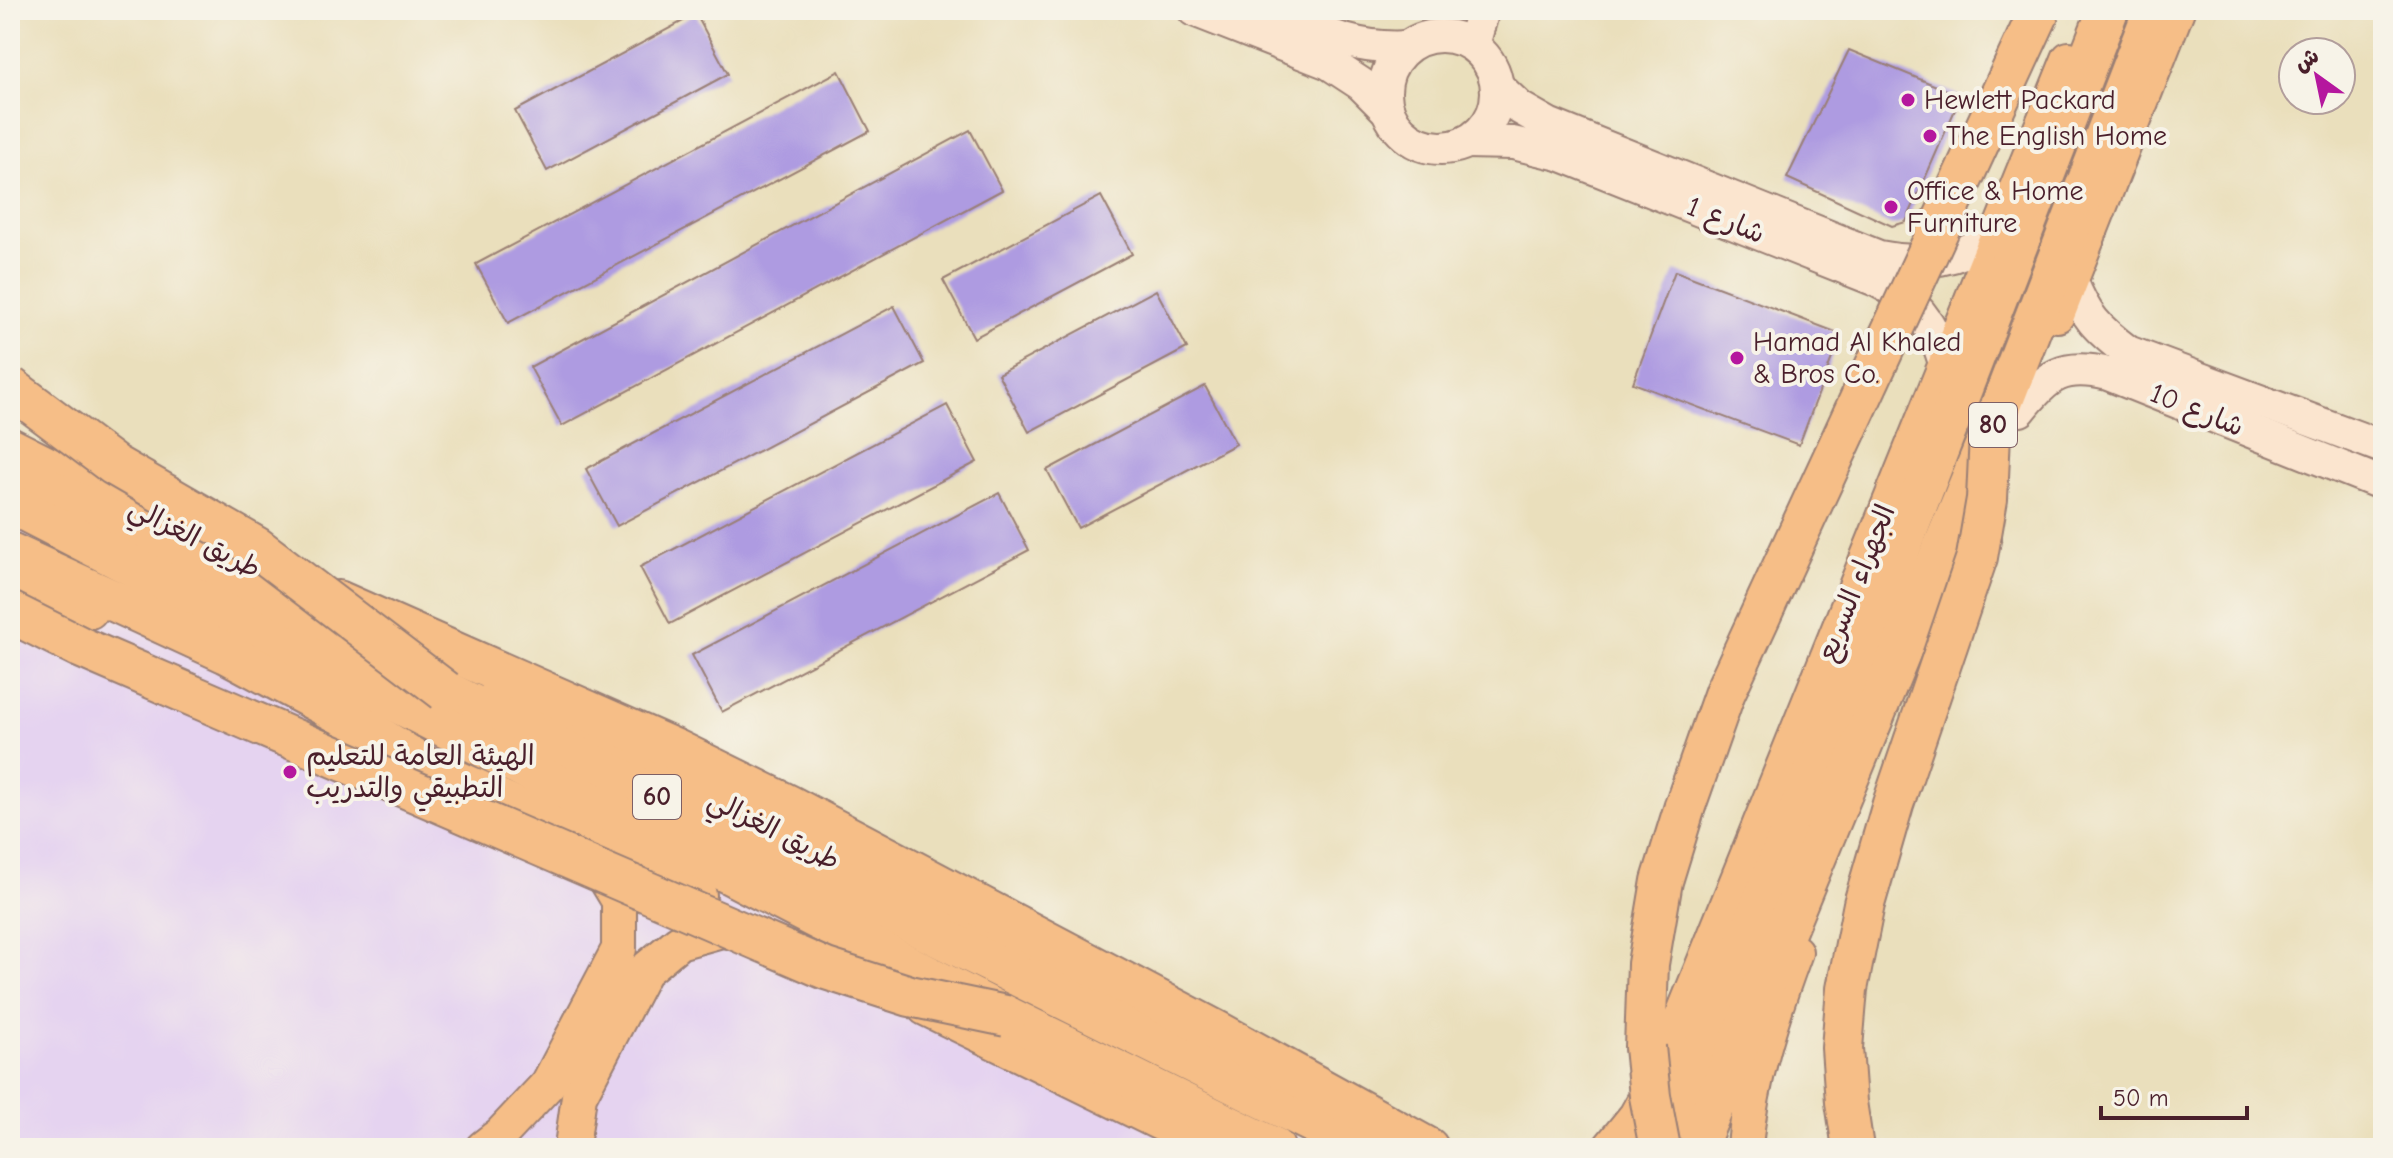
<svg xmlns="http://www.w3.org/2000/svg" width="2393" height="1158" font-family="'Comic Neue','Playpen Sans Arabic',sans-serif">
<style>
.built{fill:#e5d3f0}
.building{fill:#ae9be1}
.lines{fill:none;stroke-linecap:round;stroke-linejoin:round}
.secondary-casing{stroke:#9a7f74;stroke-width:36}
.primary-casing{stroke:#9a7f74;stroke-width:38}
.highway-casing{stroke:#9a7f74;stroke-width:44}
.secondary{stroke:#fbe5cf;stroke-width:32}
.primary{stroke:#f6be87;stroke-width:34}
.highway{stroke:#f6be87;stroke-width:40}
.highway-bridge-casing{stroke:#9a7f74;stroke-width:44;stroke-linecap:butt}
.highway-bridge{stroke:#f6be87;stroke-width:40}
.poi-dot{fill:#b5179e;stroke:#f7f3e8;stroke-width:3}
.labels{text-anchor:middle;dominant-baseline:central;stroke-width:8;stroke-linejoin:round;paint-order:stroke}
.shield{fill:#f7f3e8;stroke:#7e5f64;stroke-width:2}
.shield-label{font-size:26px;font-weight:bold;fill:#4a1f2b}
.poi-label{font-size:28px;fill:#4a1f2b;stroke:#f7f3e8;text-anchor:start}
.street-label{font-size:28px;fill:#4a1f2b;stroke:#f7f3e8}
</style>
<rect width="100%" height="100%" fill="#f7f3e8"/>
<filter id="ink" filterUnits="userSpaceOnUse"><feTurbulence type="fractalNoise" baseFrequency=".0125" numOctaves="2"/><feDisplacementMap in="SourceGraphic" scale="16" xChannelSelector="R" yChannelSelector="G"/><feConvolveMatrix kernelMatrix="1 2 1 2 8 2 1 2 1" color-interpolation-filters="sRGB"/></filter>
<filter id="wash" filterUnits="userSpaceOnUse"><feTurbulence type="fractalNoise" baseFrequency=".006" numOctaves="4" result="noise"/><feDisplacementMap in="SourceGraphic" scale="32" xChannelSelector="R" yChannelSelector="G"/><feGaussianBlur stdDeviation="1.8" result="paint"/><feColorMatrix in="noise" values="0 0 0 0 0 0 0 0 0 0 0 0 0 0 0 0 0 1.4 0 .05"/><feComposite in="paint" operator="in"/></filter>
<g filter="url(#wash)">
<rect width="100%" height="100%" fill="#eadfbc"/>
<!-- built -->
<polygon class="built" points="10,485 1321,1148 10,1148"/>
<g id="blocks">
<!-- building -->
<g class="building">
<polygon points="696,14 728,74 547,171 515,111"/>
<polygon points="1849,50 1961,96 1906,222 1892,226 1787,178"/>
<polygon points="839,71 870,131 508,323 476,264"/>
<polygon points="970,130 1002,190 562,426 530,367"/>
<polygon points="1101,196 1132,254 974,338 943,280"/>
<polygon points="1675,271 1841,334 1799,445 1633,383"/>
<polygon points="1156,290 1187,348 1029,432 998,374"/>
<polygon points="894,306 924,363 617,526 586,469"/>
<polygon points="1205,386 1236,444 1078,528 1047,470"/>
<polygon points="947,405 977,462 670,624 640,567"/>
<polygon points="999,493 1029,550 722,712 692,655"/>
</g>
</g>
</g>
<g filter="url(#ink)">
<use href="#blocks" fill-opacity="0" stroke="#9a7f74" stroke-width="2"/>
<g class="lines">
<!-- secondary casing -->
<g class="secondary-casing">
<g id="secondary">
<polyline points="1194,10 1329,63 1361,84 1388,111"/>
<path d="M 1265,10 C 1312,29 1356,51 1407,47"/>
<circle cx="1441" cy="92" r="56"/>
<polyline points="1473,45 1483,10"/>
<path d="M 1497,86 L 1520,108 L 1548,124 L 1879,257 C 1925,266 1958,260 1997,235"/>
<path d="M 1466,142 L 1513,143 L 1559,154 L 1876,280 C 1913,298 1934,324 1945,363"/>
<path d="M 2071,280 C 2085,316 2097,329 2128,352 L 2383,447"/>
<path d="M 2020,410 C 2048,375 2063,363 2108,374 L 2383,484"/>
</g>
</g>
<!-- primary casing -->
<g class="primary-casing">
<g id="primary">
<polyline points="2057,315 2177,10"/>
<polyline points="10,445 287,585"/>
<polyline points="10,575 90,611"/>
<polyline points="498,691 1191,1039"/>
<polyline points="389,747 553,821 699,895"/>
<polyline points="925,1008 1211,1148"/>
<polyline points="483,1148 501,1134 548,1084 619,949 619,901 596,863"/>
<polyline points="574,1148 573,1139 579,1096 644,971 679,942 722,930 742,933"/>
<polyline points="1610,1148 1636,1116 1660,1072 2069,59"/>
<path d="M 1745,1148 C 1750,1082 1772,1014 1795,952"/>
</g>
</g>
<!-- highway casing -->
<g class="highway-casing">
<g id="highway">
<polyline points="10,469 445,691 1364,1148"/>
<polyline points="10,503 1006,1016 1274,1148"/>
<polyline points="10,553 227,653 350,719 412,758"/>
<polyline points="338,601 676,750 788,805 1218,1032 1428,1148"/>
<polyline points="1645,1047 1648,964 1662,881 1685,806"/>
<polyline points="1664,1148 1802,803 2108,10"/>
<polyline points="1696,1148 1990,434 2154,10"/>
</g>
</g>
<!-- secondary -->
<use href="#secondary" class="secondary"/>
<!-- primary -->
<use href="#primary" class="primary"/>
<!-- highway -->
<use href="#highway" class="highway"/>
<!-- highway-bridge casing -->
<g class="highway-bridge-casing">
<g id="highway-bridge">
<polyline points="10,387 114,465 256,547 445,691"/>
<polyline points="10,612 80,647 826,969 910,996 1006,1016"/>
<polyline points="1685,806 1725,692 2040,10"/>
<polyline points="1645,1047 1650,1096 1660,1148"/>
<polyline points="1853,1148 1846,1102 1842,1048 1847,989 1864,904 1893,804 1977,557 1987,499 1990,434"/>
</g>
</g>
<!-- highway-bridge -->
<use href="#highway-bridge" class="highway-bridge"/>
</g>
</g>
<!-- markers -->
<g class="poi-dot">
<circle cx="1908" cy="100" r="8"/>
<circle cx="1930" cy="136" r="8"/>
<circle cx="1891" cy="207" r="8"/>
<circle cx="1737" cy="358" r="8"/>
<circle cx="290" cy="772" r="8"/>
</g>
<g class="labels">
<!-- shield labels -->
<g class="shield">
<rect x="1969" y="403" width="48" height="44" rx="6"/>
<rect x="633" y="775" width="48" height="44" rx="6"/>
</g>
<g class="shield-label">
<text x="1993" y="425">80</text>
<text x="657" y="797">60</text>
</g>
<!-- poi labels -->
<g class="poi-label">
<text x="1924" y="100">Hewlett Packard</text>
<text x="1946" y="136">The English Home</text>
<text x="1907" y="191">Office &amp; Home<tspan x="1907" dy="32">Furniture</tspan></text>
<text x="1753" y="342">Hamad Al Khaled<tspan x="1753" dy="32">&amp; Bros Co.</tspan></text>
<text x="306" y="756">الهيئة العامة للتعليم<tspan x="306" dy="32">التطبيقي والتدريب</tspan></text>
</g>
<!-- street labels -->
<g class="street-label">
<text transform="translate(1726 220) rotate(22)">شارع 1</text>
<text transform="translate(2197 410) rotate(22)">شارع 10</text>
<text transform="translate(195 538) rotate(27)">طريق الغزالي</text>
<text transform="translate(1856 583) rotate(-68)">الجهراء السريع</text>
<text transform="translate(774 830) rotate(27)">طريق الغزالي</text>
</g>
</g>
<!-- margin -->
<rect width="2393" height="1158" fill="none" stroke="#f7f3e8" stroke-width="40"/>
<!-- north arrow -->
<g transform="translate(2317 76) rotate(327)"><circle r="38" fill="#f7f3e8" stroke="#b29e9c" stroke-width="2"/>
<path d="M0-6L14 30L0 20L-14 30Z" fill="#b5179e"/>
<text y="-12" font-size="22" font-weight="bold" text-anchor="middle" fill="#4a1f2b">ش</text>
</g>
<!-- scale -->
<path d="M2101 1106v12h146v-12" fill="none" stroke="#4a1f2b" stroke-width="4"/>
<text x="2113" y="1106" font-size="24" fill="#4a1f2b" stroke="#f7f3e8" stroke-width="6" paint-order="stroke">50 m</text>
</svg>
